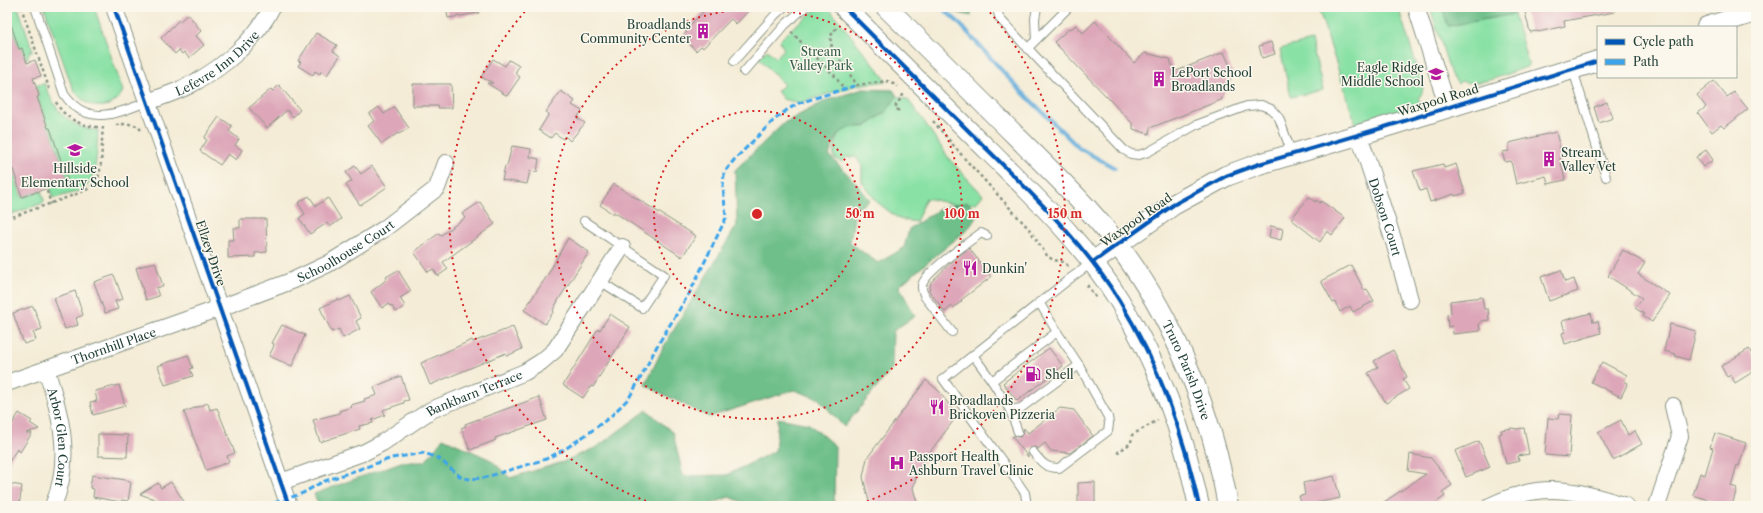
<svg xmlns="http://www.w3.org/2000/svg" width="1763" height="513" font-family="'Libre Caslon Text',serif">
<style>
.green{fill:#89e1a5;stroke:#548f6c}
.forest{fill:#6ebf8a;stroke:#467e5f}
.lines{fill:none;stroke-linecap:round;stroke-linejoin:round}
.stream{stroke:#62addb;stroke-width:4}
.building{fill:#dda7b9}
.service-casing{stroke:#8a9485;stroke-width:10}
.minor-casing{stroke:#8a9485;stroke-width:18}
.tertiary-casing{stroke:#8a9485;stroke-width:22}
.path{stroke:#8a9485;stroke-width:2.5;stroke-dasharray:3 3;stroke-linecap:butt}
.service{stroke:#fff;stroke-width:8}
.minor{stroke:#fff;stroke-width:16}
.tertiary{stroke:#fff;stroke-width:20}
.quiet{stroke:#3da4eb;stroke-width:3;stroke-dasharray:6 3;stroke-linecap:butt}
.cycleway-casing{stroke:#fbf7ec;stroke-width:6}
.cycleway{stroke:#0057b8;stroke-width:4}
.ring{fill:none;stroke:#d62828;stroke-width:2;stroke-dasharray:2 4}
.labels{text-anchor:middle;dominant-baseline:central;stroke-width:3;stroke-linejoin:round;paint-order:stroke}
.poi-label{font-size:12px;fill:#1f3d34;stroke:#fbf7ec;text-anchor:start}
.park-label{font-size:12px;fill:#345e4b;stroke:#fbf7ec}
.street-label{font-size:12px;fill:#1f3d34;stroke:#fbf7ec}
.centre{fill:#d62828;stroke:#fbf7ec;stroke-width:2}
.ring-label{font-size:12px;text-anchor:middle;font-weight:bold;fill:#d62828;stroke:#fbf7ec;stroke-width:3;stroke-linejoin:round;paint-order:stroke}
</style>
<rect width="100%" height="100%" fill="#fbf7ec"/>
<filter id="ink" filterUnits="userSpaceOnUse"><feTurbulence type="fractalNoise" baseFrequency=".025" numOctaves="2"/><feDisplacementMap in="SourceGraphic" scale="8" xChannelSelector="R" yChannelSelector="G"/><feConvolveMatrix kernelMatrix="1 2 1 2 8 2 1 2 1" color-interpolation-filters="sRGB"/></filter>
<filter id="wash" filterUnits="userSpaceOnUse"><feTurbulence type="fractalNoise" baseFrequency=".012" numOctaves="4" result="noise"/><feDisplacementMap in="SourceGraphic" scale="16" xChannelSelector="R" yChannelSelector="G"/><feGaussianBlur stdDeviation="0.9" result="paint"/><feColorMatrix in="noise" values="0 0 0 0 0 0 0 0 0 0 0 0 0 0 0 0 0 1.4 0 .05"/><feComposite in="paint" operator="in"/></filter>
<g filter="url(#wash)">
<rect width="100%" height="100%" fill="#f4ecd6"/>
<!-- green -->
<g class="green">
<polygon points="7,7 18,7 33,51 30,51 26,61 22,48 19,49 10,22 12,21"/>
<path d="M 44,7 L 94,7 L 123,91 C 110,117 80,107 71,84 Z"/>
<polygon points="819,7 828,7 887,81 857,85 799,103 783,99 777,91 784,85 759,58 767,50 776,58 784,49 779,41 791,29"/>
<polygon points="1318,7 1398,7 1423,86 1422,93 1418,99 1421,102 1412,108 1356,125"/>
<path d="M 1430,7 L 1442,7 L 1449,26 L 1514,14 L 1529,66 C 1512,72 1477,88 1461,81 L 1458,84 L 1451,75 Z"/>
<polygon points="1311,41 1323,90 1291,97 1280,49"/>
<path d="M 41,84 L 45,84 C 53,109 70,129 98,130 C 97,145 98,178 85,187 C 77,193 65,195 55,198 L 52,197 L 50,187 L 68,181 L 50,128 L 48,128 L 37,97 L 39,96 L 36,85 Z"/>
<polygon points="897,96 908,100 921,117 950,160 983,195 976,203 956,205 926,198 916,222 899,219 877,202 862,182 862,166 856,157 847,157 842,162 834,158 834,152 838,134 849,127 865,127 886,112"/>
<polygon points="13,169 22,197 41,191 44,200 43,203 7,216 7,171"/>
</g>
<!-- forest -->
<g class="forest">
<polygon points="935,7 972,7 971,16"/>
<polygon points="1442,7 1512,7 1514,14 1448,26"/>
<polygon points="863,89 893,90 897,96 887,110 866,126 851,127 838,134 829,155 858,185 870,200 855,210 850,243 878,263 904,248 909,229 941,208 968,202 978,216 967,230 899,286 915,316 893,331 892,369 844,427 819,399 794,390 709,417 645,385 664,346 737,225 735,170 784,123 827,100"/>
<polygon points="647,410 673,433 683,476 727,475 775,451 778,418 809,424 835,446 834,506 754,506 729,497 706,506 319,506 314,494 401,462 425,462 443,438 491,460 510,478 563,462 597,447"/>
</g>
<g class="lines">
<!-- stream -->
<polyline class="stream" points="941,7 958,22 1016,86 1079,148 1115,168"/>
</g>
<g id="blocks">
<!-- building -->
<g class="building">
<polygon points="446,7 478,7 479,13 448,18"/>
<polygon points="708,7 752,7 736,24 731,19 703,48 701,46 696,51 682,36 687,32 685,30"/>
<polygon points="1544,7 1615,7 1615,12 1564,21 1565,26 1538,32 1538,31 1530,32 1525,12"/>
<polygon points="188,14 201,31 196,36 204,45 189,58 184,52 182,54 179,50 175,54 161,38 179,20 180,21"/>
<polygon points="9,18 19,49 22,48 27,63 35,60 41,76 33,78 39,96 37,97 48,128 50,128 68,181 22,197 13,169 7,171 7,19"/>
<polygon points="1095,21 1134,63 1145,53 1170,59 1174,72 1224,52 1233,73 1221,100 1150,128 1149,134 1133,129 1133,124 1054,42 1070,28 1071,29 1076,25 1083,33"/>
<polygon points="316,33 337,45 333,51 340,56 327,75 321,71 320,74 315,71 313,75 298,66 301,62 298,61"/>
<polygon points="1271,42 1275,54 1262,58 1259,46"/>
<polygon points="493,59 505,66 509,60 519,66 515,73 520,77 507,96 487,83 493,83 481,77"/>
<polygon points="1714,81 1727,97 1734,92 1748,109 1724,128 1721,125 1712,132 1698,113 1706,107 1697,95"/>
<polygon points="413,84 451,84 452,108 438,108 438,106 413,106"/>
<polygon points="279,85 300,110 293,117 287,110 267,128 249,108 271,89 273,91"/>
<polygon points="561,91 575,101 572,105 582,111 577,118 585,123 570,141 565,136 563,139 555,133 551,138 539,130 549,114 546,112"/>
<polygon points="1607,102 1613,118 1599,123 1594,107"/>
<polygon points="379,107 384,114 394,107 409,128 399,134 398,133 382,144 368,126 374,121 369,114"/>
<polygon points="219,117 232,126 229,131 239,139 235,145 242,150 236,160 228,154 220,165 200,151 207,140 204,138"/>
<polygon points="1556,132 1562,157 1560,158 1565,180 1548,184 1546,176 1516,184 1511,161 1505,162 1502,152 1509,151 1509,143"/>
<polygon points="512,146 531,149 530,157 539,159 537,172 530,171 527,184 502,180 505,166 507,166"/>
<polygon points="1706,150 1713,160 1703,167 1696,157"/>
<polygon points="1443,164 1444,168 1456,164 1465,193 1455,196 1454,194 1430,202 1426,189 1420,191 1413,171"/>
<polygon points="355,166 361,174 372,166 387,187 360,205 346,185 352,181 346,172"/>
<polygon points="614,184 696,236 682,257 614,212 613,214 600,205"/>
<polygon points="309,196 316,206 328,198 341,219 330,227 327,223 310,234 299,218 305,214 298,203"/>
<polygon points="1309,197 1315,202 1316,200 1320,203 1321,201 1345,218 1332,235 1327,231 1320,242 1291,219"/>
<polygon points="480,202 495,224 443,262 448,269 438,276 433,269 428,272 414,252 439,233 441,235 465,218 462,214"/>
<polygon points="240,219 266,219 267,252 255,253 255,257 228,258 228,240 234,240 233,228 240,228"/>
<polygon points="1271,226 1283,229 1281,240 1269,237"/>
<polygon points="568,238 589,252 559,299 553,310 554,311 545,324 524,310 547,276"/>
<polygon points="969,248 991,277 961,300 962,301 953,308 952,306 945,312 929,291 931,282 955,259"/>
<polygon points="1623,250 1645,263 1638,274 1670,295 1652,322 1643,316 1644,314 1635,308 1642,298 1608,276"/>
<polygon points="155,262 163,286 156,288 159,296 146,300 136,268"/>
<polygon points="1351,265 1364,290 1367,289 1374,301 1353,312 1350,306 1340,312 1335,302 1333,303 1321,281"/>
<polygon points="398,270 411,291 400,298 405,306 396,312 391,305 390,306 388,304 382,308 371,292 387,279 386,277"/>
<polygon points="1561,270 1565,282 1574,279 1578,291 1549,301 1541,277"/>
<polygon points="114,275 123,299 115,301 118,309 105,313 94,282"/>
<polygon points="75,291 83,315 76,318 78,325 65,329 54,298"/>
<polygon points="350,296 361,318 356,321 360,329 343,338 339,329 332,332 320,308 338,299 339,301"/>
<polygon points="1482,297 1484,309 1488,309 1489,320 1481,321 1481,323 1479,323 1480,331 1453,334 1452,326 1448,327 1447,314 1451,313 1450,301"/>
<polygon points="33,306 42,329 33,332 36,340 24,344 13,313"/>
<polygon points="1591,313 1593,322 1598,321 1601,333 1565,344 1562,333 1565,332 1562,321"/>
<polygon points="610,314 630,327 593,387 591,386 583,398 563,385 598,329 600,330"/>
<polygon points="1670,324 1696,331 1689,360 1675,356 1676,354 1664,351"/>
<polygon points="282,325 305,335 292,366 269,356 273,348 274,344 272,343"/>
<polygon points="513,327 522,349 507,356 506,353 430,385 421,363 472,340 473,342"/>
<polygon points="1049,348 1063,366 1017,401 1003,383"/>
<polygon points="1749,349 1756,361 1756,370 1735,383 1731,375 1727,377 1721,366"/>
<polygon points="1393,350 1407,377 1403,379 1409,389 1386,403 1368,373 1378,367 1374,361"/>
<polygon points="188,355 193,368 190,369 193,376 165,385 158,366"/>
<polygon points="1602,362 1627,375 1624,381 1628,383 1621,397 1591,382"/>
<polygon points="401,376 409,400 404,401 404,403 383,410 385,415 372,420 373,423 359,426 360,429 320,442 313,420 340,413 339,411 352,407 351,405 365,401 364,399 377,395 374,387"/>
<polygon points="926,380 939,391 957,416 920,465 913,488 918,506 870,506 863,477 867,458"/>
<polygon points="119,385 125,406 93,415 90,402 97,401 95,391"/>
<polygon points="539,397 547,420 495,438 496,440 470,450 461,428 466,426 465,424"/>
<polygon points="208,403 210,410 217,408 235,453 227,456 229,462 206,470 184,412"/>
<polygon points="1060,408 1074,410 1093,436 1070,453 1051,451 1045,443 1038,449 1035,447 1030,448 1028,450 1028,457 1012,436 1020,437 1023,433 1024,428 1028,433"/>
<polygon points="19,413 32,421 30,423 39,429 26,433 32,433 20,452 17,449 7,465 7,432"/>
<polygon points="1559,414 1572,415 1569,457 1545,455 1548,418 1558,419"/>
<polygon points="1621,420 1628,435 1635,431 1642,444 1613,460 1598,432"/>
<polygon points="1512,428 1517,429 1524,428 1529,454 1518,456 1519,461 1506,464 1499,434 1502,433 1501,430"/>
<polygon points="1715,433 1746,443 1739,466 1737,465 1731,486 1737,488 1732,506 1726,506 1693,495 1700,473 1705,475 1713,448 1710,447"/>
<polygon points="98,434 128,435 127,457 98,456"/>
<polygon points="1479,441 1490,467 1466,477 1455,451"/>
<polygon points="1410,454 1431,458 1452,485 1442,492 1445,496 1431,506 1378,506 1426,474 1408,471"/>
<polygon points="92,475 126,480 131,483 128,501 122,500 121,502 93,497 94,489 90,488"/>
<polygon points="1334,476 1340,498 1302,506 1299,496 1305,495 1303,483"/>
<polygon points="171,482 187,506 161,506 157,500 140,494 158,483 161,488"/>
<polygon points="1095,482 1095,506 1078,506 1078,483"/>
<polygon points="7,483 22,486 19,506 7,506"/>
</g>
</g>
</g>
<g filter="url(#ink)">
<use href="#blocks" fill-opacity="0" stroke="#8a9485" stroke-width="1"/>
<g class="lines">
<!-- service casing -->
<g class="service-casing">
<g id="service">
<path d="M 35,7 L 64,94 C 86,127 116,114 147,102"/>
<polyline points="999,7 998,13 1000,19 1124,150 1131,154 1139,155 1148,152 1196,125 1247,106 1261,105 1271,109 1279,118 1292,154"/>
<polyline points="1036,39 1035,19 1037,7"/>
<polyline points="1027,49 1069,7"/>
<polyline points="734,61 775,15 784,7"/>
<polyline points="1573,70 1606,177"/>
<polyline points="744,72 785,25 805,7"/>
<polyline points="584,221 664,275 642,308 600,281"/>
<path d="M 952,332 L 925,297 C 924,294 921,290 922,286 C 923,273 969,242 981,233 L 987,236"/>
<polyline points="973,355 992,381"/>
<polyline points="1010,410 1021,408 1079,365"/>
<polyline points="1018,432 1010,410 992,381 1057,332 1039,302"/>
<path d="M 1033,452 C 1042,463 1045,468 1059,468 L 1108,431 L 1109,424 L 1108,417 L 1079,365 L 1057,332"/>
<polyline points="1027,506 1025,493 1016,480 943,379 1072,277 1093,262"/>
</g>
</g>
<!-- minor casing -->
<g class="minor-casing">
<g id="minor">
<polyline points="114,7 289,506"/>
<polyline points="1416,7 1448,108"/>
<path id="s1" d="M 147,102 C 161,97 177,92 190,85 C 223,68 256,40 272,7"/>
<path id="s2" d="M 1359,135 L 1394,242 L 1410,300"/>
<path id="s3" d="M 46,369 C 61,415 73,459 53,506"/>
<path id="s4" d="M 7,383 L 220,308 L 294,280 L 328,264 L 384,229 L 437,188 L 446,163"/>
<path id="s5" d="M 281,482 L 365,452 L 382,443 L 431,410 L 525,372 L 541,362 L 555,350 L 622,247"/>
<path d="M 1490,506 C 1540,481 1576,489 1626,506"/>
<polyline points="1657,506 1680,436 1673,406"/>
</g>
</g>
<!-- tertiary casing -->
<g class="tertiary-casing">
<g id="tertiary">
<path d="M 844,7 C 893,56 942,105 991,153 C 1037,199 1084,244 1119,300 C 1159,365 1183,431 1199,506"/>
<path id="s6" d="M 886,7 C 930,50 973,93 1016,136 C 1051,171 1088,206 1118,245 C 1175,320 1212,413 1228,506"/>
<polyline points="1707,27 1755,12 1756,13"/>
<polyline points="1093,262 1173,205 1226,176 1259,164 1375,130 1598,61"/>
</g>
</g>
<!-- path -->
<g class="path">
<polyline points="21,7 50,91"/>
<polyline points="836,28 830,37 832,48 857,85 887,81 898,86"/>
<polyline points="791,32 834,75 844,89"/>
<path d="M 56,102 C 64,118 81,126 98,127"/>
<polyline points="899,111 895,107 905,92"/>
<polyline points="933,121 965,159 1029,229 1048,257 1054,260 1064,262 1069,267"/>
<path d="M 116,125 C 125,124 135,122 141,130"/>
<polyline points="47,191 51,204"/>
<path d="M 7,219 L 85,191 C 90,187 95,184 98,178 C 103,163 101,143 103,127"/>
<polyline points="1087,285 1097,299"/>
<polyline points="1117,453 1131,443 1132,435 1158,420"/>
</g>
<!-- service -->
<use href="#service" class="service"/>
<!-- minor -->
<use href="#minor" class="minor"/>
<!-- tertiary -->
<use href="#tertiary" class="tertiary"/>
<!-- quiet -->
<polyline class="quiet" points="266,506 303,493 322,482 392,458 424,453 438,458 462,478 471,479 483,478 546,459 565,449 590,432 610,417 629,398 640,379 657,346 690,292 726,218 723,187 724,173 734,160 773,121 787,110 799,103 857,85"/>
<!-- cycleway casing -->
<g class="cycleway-casing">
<g id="cycleway">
<polyline points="114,7 289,506"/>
<path d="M 844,7 C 893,56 942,105 991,153 C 1037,199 1084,244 1119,300 C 1159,365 1183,431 1199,506"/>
<polyline points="1093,262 1173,205 1226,176 1259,164 1375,130 1598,61"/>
</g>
</g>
<!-- cycleway -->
<use href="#cycleway" class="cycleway"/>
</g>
</g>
<!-- distance rings -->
<g class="ring">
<circle cx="757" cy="214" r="103"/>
<circle cx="757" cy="214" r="205"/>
<path d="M657 505A308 308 0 0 1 528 8M986 8A308 308 0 0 1 857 505"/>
</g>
<!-- icons -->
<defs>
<g id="building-bare" transform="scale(1.2)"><path d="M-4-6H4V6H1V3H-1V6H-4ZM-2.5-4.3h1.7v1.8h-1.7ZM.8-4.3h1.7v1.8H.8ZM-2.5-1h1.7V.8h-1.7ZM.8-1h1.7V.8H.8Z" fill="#b5179e" stroke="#fbf7ec" stroke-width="2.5" paint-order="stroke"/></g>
<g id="school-bare" transform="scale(1.2)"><path d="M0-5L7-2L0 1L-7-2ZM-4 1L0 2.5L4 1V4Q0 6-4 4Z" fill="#b5179e" stroke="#fbf7ec" stroke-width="2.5" paint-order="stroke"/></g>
<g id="restaurant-bare" transform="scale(1.2)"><path d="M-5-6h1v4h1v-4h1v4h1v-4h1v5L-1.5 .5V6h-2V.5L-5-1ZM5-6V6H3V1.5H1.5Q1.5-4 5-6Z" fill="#b5179e" stroke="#fbf7ec" stroke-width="2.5" paint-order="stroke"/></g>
<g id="fuel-bare" transform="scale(1.2)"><path d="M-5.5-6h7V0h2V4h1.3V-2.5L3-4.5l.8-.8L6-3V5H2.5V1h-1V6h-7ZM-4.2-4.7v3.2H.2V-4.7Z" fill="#b5179e" stroke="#fbf7ec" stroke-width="2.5" paint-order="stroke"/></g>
<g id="hospital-bare" transform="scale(1.2)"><path d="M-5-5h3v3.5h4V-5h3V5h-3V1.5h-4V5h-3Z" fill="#b5179e" stroke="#fbf7ec" stroke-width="2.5" paint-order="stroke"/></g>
</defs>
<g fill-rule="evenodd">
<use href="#building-bare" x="703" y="31"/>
<use href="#school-bare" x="1436" y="74"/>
<use href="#building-bare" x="1159" y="79"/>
<use href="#school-bare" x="75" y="150"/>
<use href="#building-bare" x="1549" y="159"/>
<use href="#restaurant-bare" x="970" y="268"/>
<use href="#fuel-bare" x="1033" y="374"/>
<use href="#restaurant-bare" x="937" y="407"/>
<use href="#hospital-bare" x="897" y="463"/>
</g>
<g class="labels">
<!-- poi labels -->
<g class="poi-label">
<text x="691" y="24" text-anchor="end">Broadlands<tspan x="691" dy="14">Community Center</tspan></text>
<text x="1424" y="67" text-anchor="end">Eagle Ridge<tspan x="1424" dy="14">Middle School</tspan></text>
<text x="1171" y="72">LePort School<tspan x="1171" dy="14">Broadlands</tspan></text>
<text x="1561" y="152">Stream<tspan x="1561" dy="14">Valley Vet</tspan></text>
<text x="75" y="168" text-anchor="middle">Hillside<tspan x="75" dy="14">Elementary School</tspan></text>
<text x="982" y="268">Dunkin'</text>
<text x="1045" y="374">Shell</text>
<text x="949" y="400">Broadlands<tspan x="949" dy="14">Brickoven Pizzeria</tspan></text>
<text x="909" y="456">Passport Health<tspan x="909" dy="14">Ashburn Travel Clinic</tspan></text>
</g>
<!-- park labels -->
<g class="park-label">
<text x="821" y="51">Stream<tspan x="821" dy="14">Valley Park</tspan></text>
</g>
<!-- street labels -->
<g class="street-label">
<text stroke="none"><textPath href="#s1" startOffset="81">Lefevre Inn Drive</textPath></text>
<text transform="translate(1438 100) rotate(-17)">Waxpool Road</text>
<text stroke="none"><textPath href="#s2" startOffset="86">Dobson Court</textPath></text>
<text transform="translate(1136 220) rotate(-35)">Waxpool Road</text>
<text stroke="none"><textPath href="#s4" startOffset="364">Schoolhouse Court</textPath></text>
<text transform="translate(211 253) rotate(71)">Ellzey Drive</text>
<text stroke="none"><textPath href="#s4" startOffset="113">Thornhill Place</textPath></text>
<text stroke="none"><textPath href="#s6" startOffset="476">Truro Parish Drive</textPath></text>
<text stroke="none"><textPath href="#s5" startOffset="214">Bankbarn Terrace</textPath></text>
<text stroke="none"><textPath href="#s3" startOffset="70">Arbor Glen Court</textPath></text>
</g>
</g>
<circle cx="757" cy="214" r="6" class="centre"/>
<g class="ring-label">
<text x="860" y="218">50 m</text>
<text x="962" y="218">100 m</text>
<text x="1065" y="218">150 m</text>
</g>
<!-- margin -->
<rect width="1763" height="513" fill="none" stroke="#fbf7ec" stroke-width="24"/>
<!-- legend -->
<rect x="1597" y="26" width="140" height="52" fill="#fbf7ec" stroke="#a3ada2"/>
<rect x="1605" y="39" width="20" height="6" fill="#0057b8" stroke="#a3ada2"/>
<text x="1633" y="46" font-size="12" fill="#1f3d34">Cycle path</text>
<rect x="1605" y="59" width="20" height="6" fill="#3da4eb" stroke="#a3ada2"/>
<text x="1633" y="66" font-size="12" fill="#1f3d34">Path</text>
</svg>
